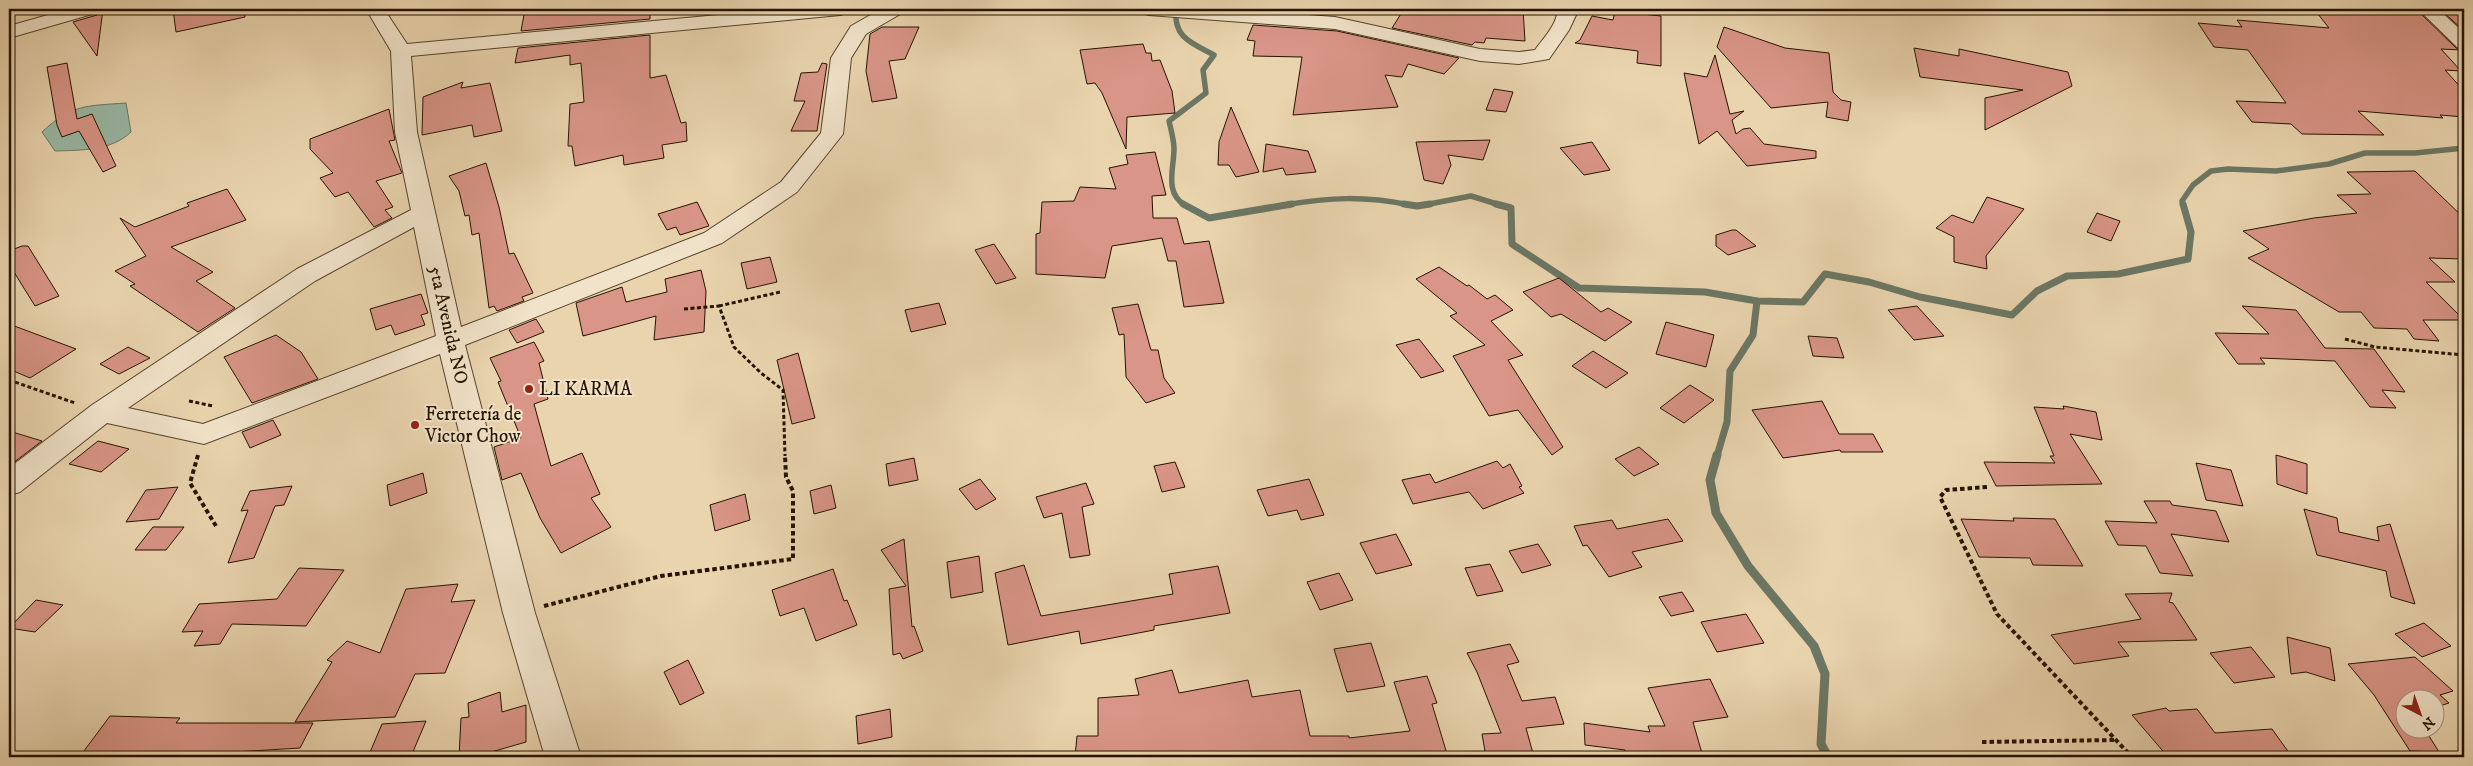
<svg xmlns="http://www.w3.org/2000/svg" width="2473" height="766" font-family="'IM FELL DW Pica',serif">
<style>
.water{fill:#99b9a6;stroke:#6b7764}
.lines{fill:none;stroke-linecap:round;stroke-linejoin:round}
.stream-far2{stroke:#6b7764;stroke-width:5.5}
.stream-far1{stroke:#6b7764;stroke-width:7}
.stream{stroke:#6b7764;stroke-width:9}
.building{fill:#d99587;stroke:#251300}
.minor-casing{stroke:#56432c;stroke-width:2}
.path-far1{stroke:#251300;stroke-width:3;stroke-dasharray:4 2.5;stroke-linecap:butt}
.path{stroke:#251300;stroke-width:4;stroke-dasharray:4.5 3;stroke-linecap:butt}
.minor{fill:#f1e3ca;fill-rule:evenodd}
.poi-dot{fill:#8f2418;stroke:#f1e3ca;stroke-width:2}
.labels{text-anchor:middle;dominant-baseline:central;stroke-width:4;stroke-linejoin:round;paint-order:stroke}
.street-label{font-size:19px;fill:#251300;stroke:#f1e3ca}
.poi-label{font-size:19px;fill:#251300;stroke:#f1e3ca;text-anchor:start}
</style>
<rect width="100%" height="100%" fill="#e9d4ae"/>
<filter id="stains"><feTurbulence type="fractalNoise" baseFrequency=".004" numOctaves="4"/><feColorMatrix values="0 0 0 0 .2 0 0 0 0 .09 0 0 0 0 .02 0 0 0 .5 -.17"/></filter>
<radialGradient id="worn" r=".72"><stop offset=".6" stop-color="#630" stop-opacity="0"/><stop offset="1" stop-color="#630" stop-opacity=".3"/></radialGradient>
<!-- water -->
<path class="water" d="M 126,103 L 131,132 C 111,151 82,150 55,151 L 42,132 C 72,104 86,106 126,103 Z"/>
<g class="lines">
<!-- stream-far2 -->
<g class="stream-far2">
<path d="M 1176,9 C 1173,38 1192,43 1214,55 L 1203,70 L 1206,93 L 1169,121 C 1171,130 1174,140 1174,149 C 1174,168 1164,193 1185,205"/>
<path d="M 1284,205 C 1331,197 1364,196 1410,205"/>
<polyline points="1424,205 1471,196 1500,205"/>
<polyline points="2183,205 2182,201 2193,185 2211,171 2228,169 2276,171 2329,164 2365,153 2415,153 2464,148"/>
</g>
<!-- stream-far1 -->
<g class="stream-far1">
<polyline points="1183,204 1209,218 1292,204"/>
<polyline points="1404,204 1417,206 1430,204"/>
<polyline points="1496,204 1511,208 1512,244 1579,288 1705,292 1757,301 1803,302 1825,274 1869,282 1920,297 2012,315 2037,291 2067,276 2118,274 2188,259 2191,232 2183,204"/>
<polyline points="1717,456 1727,422 1730,371 1753,335 1757,301"/>
</g>
<!-- stream -->
<polyline class="stream" points="1717,455 1710,480 1716,513 1748,566 1814,646 1825,674 1821,744 1828,757"/>
</g>
<!-- building -->
<g class="building">
<polygon points="101,9 103,9 97,56 73,22 97,15"/>
<polygon points="173,9 244,9 245,17 176,32"/>
<polygon points="525,9 650,9 650,19 521,31"/>
<polygon points="1404,9 1523,9 1525,41 1486,38 1484,43 1475,42 1472,45 1392,28"/>
<polygon points="2314,9 2416,9 2456,48 2462,50 2441,49 2461,71 2445,70 2464,91 2464,117 2440,115 2443,118 2358,111 2384,135 2302,134 2291,124 2252,122 2236,101 2286,103 2248,50 2214,47 2198,23 2242,27 2237,20 2329,28"/>
<polygon points="2440,9 2464,9 2464,31"/>
<polygon points="1615,11 1661,16 1661,66 1637,63 1638,51 1575,43 1580,40 1592,16 1613,20"/>
<polygon points="1253,25 1337,31 1459,58 1444,74 1408,64 1402,77 1385,75 1398,107 1293,115 1302,57 1253,56 1255,41 1247,40"/>
<polygon points="882,27 919,27 905,59 889,61 897,98 872,102 866,71 870,34"/>
<polygon points="1724,27 1785,48 1829,53 1833,92 1841,100 1851,102 1848,121 1826,117 1828,102 1771,108 1717,47"/>
<polygon points="650,35 650,78 666,75 681,123 686,122 687,141 662,145 664,158 624,165 623,155 575,166 572,146 568,146 570,104 584,102 581,63 570,65 570,55 515,63 518,48"/>
<polygon points="1143,44 1146,53 1151,53 1152,61 1160,60 1172,91 1175,113 1127,117 1126,149 1102,93 1095,83 1087,84 1080,50"/>
<polygon points="1914,48 1959,56 1959,49 2068,72 2072,86 1985,130 1985,98 2023,90 1920,77"/>
<polygon points="1715,55 1730,114 1744,111 1732,120 1736,134 1743,129 1750,128 1764,144 1816,151 1816,158 1747,166 1717,131 1699,144 1684,73 1707,77"/>
<polygon points="67,63 77,119 92,114 116,166 103,172 79,131 62,137 57,125 47,67"/>
<polygon points="822,63 827,64 817,131 791,131 805,101 794,101 801,73 818,72"/>
<polygon points="463,82 461,88 490,83 502,131 474,137 472,125 422,135 423,97"/>
<polygon points="1494,89 1513,92 1506,112 1486,110"/>
<polygon points="1231,107 1259,172 1236,177 1229,165 1218,165 1219,142"/>
<polygon points="389,109 395,140 389,141 402,173 376,181 393,207 385,210 392,218 374,227 348,192 335,197 320,178 333,173 310,149 310,139"/>
<polygon points="1490,140 1483,160 1448,155 1451,165 1443,184 1424,180 1416,142"/>
<polygon points="1592,142 1610,170 1584,175 1560,148"/>
<polygon points="1266,144 1308,151 1316,172 1286,175 1283,168 1263,172"/>
<polygon points="1155,152 1166,195 1152,196 1153,218 1177,218 1184,244 1209,241 1224,303 1184,307 1176,261 1168,261 1162,238 1112,246 1105,278 1036,274 1036,234 1040,233 1042,202 1074,201 1080,187 1116,189 1109,168 1128,164 1126,155"/>
<polygon points="486,163 499,207 509,254 514,253 533,293 522,297 524,301 497,311 494,306 489,308 479,233 472,235 469,215 465,216 459,191 449,176"/>
<polygon points="2415,171 2464,218 2464,259 2429,258 2455,282 2426,282 2464,320 2423,320 2439,341 2414,339 2407,329 2374,328 2361,312 2339,312 2248,258 2269,249 2243,231 2314,218 2357,213 2337,195 2371,194 2347,172"/>
<polygon points="227,189 246,220 171,247 213,272 196,281 235,308 198,332 130,286 135,284 115,271 146,256 120,218 135,227 189,206 187,203"/>
<polygon points="1987,197 2024,209 1986,256 1987,269 1954,262 1954,237 1936,228 1952,215 1973,223"/>
<polygon points="697,202 709,226 680,235 676,227 667,230 658,214"/>
<polygon points="2097,213 2120,221 2111,241 2087,232"/>
<polygon points="1732,230 1736,230 1756,246 1728,255 1716,246 1716,235"/>
<polygon points="994,244 1016,278 996,284 975,250"/>
<polygon points="22,246 28,246 59,296 35,306 9,264 9,251"/>
<polygon points="770,257 777,282 747,289 741,263"/>
<polygon points="1439,267 1467,286 1469,285 1487,299 1495,295 1513,310 1491,321 1523,355 1508,360 1563,447 1552,455 1518,410 1489,416 1453,356 1485,345 1450,316 1457,313 1416,279"/>
<polygon points="701,270 706,291 704,332 654,340 656,316 583,336 576,303 622,287 626,302 667,292 665,279"/>
<polygon points="1559,278 1601,312 1608,308 1632,322 1605,341 1561,314 1551,317 1523,292"/>
<polygon points="421,294 428,313 421,315 425,325 395,335 391,325 376,330 370,309"/>
<polygon points="939,303 946,324 911,332 905,310"/>
<polygon points="1138,304 1151,350 1158,350 1164,378 1175,393 1146,403 1126,377 1124,334 1119,335 1112,308"/>
<polygon points="1917,306 1944,336 1914,340 1888,310"/>
<polygon points="2242,306 2296,310 2325,348 2374,349 2405,392 2382,390 2396,408 2370,407 2335,361 2260,358 2265,364 2238,364 2215,333 2269,334"/>
<polygon points="536,319 544,332 517,343 509,330"/>
<polygon points="1666,322 1714,335 1706,367 1656,354"/>
<polygon points="9,324 76,349 30,378 9,369"/>
<polygon points="276,335 301,352 318,379 252,403 224,357"/>
<polygon points="1808,336 1837,338 1844,358 1813,356"/>
<polygon points="1419,339 1444,371 1421,378 1396,345"/>
<polygon points="534,342 544,361 539,363 548,399 534,404 551,466 582,453 600,494 591,498 611,527 561,553 540,518 521,473 502,480 494,447 521,438 498,382 501,381 490,358"/>
<polygon points="128,347 150,358 119,374 100,364"/>
<polygon points="1593,351 1628,373 1606,388 1572,366"/>
<polygon points="798,353 815,418 792,424 777,360"/>
<polygon points="1690,385 1714,400 1684,423 1660,408"/>
<polygon points="1822,401 1839,434 1873,434 1883,452 1841,452 1840,450 1783,458 1752,410"/>
<polygon points="2063,406 2096,412 2102,440 2070,434 2102,484 1996,486 1984,462 2055,463 2050,456 2054,456 2034,407 2064,409"/>
<polygon points="273,420 281,435 250,448 242,432"/>
<polygon points="9,431 42,441 9,466"/>
<polygon points="98,441 129,449 101,472 69,464"/>
<polygon points="1639,447 1659,464 1634,476 1615,459"/>
<polygon points="2276,455 2307,464 2307,494 2277,484"/>
<polygon points="914,458 918,480 889,486 886,464"/>
<polygon points="1497,461 1503,468 1510,464 1522,486 1519,487 1524,493 1483,509 1469,492 1413,504 1402,480 1430,474 1435,483"/>
<polygon points="1175,462 1185,487 1162,492 1154,466"/>
<polygon points="2196,463 2231,470 2243,506 2206,500"/>
<polygon points="423,473 427,493 390,506 387,485"/>
<polygon points="980,479 996,499 976,510 959,489"/>
<polygon points="1309,479 1324,515 1301,520 1297,510 1268,516 1257,490"/>
<polygon points="1086,483 1094,504 1082,507 1090,555 1070,558 1062,513 1044,518 1036,497"/>
<polygon points="831,485 836,508 814,514 810,491"/>
<polygon points="292,486 284,505 275,506 254,558 228,563 248,510 241,511 250,491"/>
<polygon points="178,487 159,519 126,522 146,490"/>
<polygon points="745,494 750,520 715,531 710,505"/>
<polygon points="2144,501 2170,501 2172,505 2216,511 2229,542 2171,534 2193,576 2160,573 2146,546 2118,545 2105,521 2157,523"/>
<polygon points="2304,509 2337,518 2339,532 2379,541 2377,527 2390,524 2415,604 2391,597 2386,571 2317,555"/>
<polygon points="2013,518 2055,519 2083,566 2033,565 2030,558 1979,557 1961,519 2014,521"/>
<polygon points="1668,519 1683,541 1632,552 1642,567 1609,577 1587,545 1583,546 1574,526 1612,520 1617,529"/>
<polygon points="153,527 184,527 166,550 135,550"/>
<polygon points="1396,534 1412,565 1376,574 1360,543"/>
<polygon points="904,539 912,627 914,626 923,651 903,659 900,653 893,655 889,589 906,586 881,550"/>
<polygon points="1538,544 1551,565 1522,573 1509,551"/>
<polygon points="979,556 983,592 951,598 947,562"/>
<polygon points="1490,564 1503,591 1477,596 1465,568"/>
<polygon points="1024,565 1041,616 1173,594 1169,574 1218,566 1230,613 1154,626 1154,630 1081,644 1079,631 1008,645 995,573"/>
<polygon points="299,568 344,570 306,626 232,624 220,644 194,646 203,631 182,632 199,604 277,599"/>
<polygon points="833,569 844,601 847,600 857,625 816,641 804,608 780,616 772,590"/>
<polygon points="1339,573 1353,600 1320,610 1307,582"/>
<polygon points="458,584 451,602 475,600 445,673 415,674 395,717 295,722 332,662 327,660 347,641 380,653 406,589"/>
<polygon points="1682,592 1694,611 1671,616 1659,597"/>
<polygon points="2172,593 2169,602 2173,603 2197,640 2118,642 2129,656 2074,664 2051,635 2141,619 2125,594"/>
<polygon points="36,600 63,605 35,632 9,628"/>
<polygon points="1746,614 1764,643 1717,652 1701,622"/>
<polygon points="2424,623 2451,646 2422,657 2395,634"/>
<polygon points="2287,637 2330,648 2335,681 2306,672 2291,674"/>
<polygon points="1371,643 1385,686 1347,692 1334,649"/>
<polygon points="1510,644 1519,662 1507,665 1522,701 1555,697 1564,724 1526,728 1534,757 1486,757 1482,734 1501,733 1477,672 1467,653"/>
<polygon points="2251,647 2275,677 2234,683 2210,653"/>
<polygon points="2415,657 2453,691 2440,695 2449,703 2436,707 2436,698 2406,698 2406,728 2424,728 2439,752 2410,751 2374,695 2348,664"/>
<polygon points="688,660 704,693 680,705 664,672"/>
<polygon points="1172,670 1179,693 1248,680 1252,697 1300,690 1310,736 1349,736 1349,738 1410,731 1394,682 1427,676 1437,703 1432,704 1447,754 1422,757 1075,757 1077,736 1098,736 1098,698 1139,695 1135,679"/>
<polygon points="1710,679 1728,717 1693,722 1703,757 1627,757 1625,750 1585,745 1584,723 1650,732 1648,726 1665,726 1648,688"/>
<polygon points="500,692 502,712 526,705 526,742 474,757 459,757 461,718 469,717 468,703"/>
<polygon points="2166,708 2169,711 2197,709 2215,733 2272,729 2292,757 2168,757 2132,715"/>
<polygon points="890,709 892,737 858,744 856,716"/>
<polygon points="110,716 180,718 176,723 313,723 300,748 235,752 233,754 154,755 152,756 81,755"/>
<polygon points="426,721 412,754 368,757 382,724"/>
</g>
<g class="lines">
<!-- minor casing -->
<g class="minor-casing">
<g id="minor">
<polygon points="69,9 99,9 96,13 9,38 9,26"/>
<path d="M 366,9 L 384,9 L 407,44 L 782,9 L 850,9 L 847,13 L 840,15 L 411,56 L 417,132 L 461,327 L 704,233 L 781,182 L 821,133 L 831,58 L 851,26 L 881,9 L 905,9 L 902,13 L 866,34 L 851,58 L 843,134 L 797,192 L 722,243 L 465,345 L 535,613 L 581,757 L 545,757 L 503,613 L 440,354 L 204,444 L 107,423 L 20,492 L 9,495 L 9,468 L 92,405 L 297,269 L 411,210 L 395,132 L 391,51 ZM 414,227 L 436,336 L 203,424 L 128,408 L 315,281 Z"/>
<path d="M 1139,9 L 1223,9 L 1335,17 L 1480,49 L 1519,52 L 1535,50 C 1543,39 1559,22 1557,9 L 1575,9 L 1577,13 L 1569,30 L 1549,59 L 1519,64 L 1480,61 L 1335,29 L 1149,15 L 1142,13 Z"/>
<polygon points="2418,9 2438,9 2464,33 2464,49 2457,47"/>
</g>
</g>
<!-- path-far1 -->
<g class="path-far1">
<polyline points="719,306 780,292"/>
<polyline points="684,309 719,306 734,347 761,373 783,390 785,456"/>
<polyline points="2345,339 2375,347 2464,355"/>
<polyline points="9,380 75,403"/>
<polyline points="189,401 213,406"/>
</g>
<!-- path -->
<g class="path">
<polyline points="198,455 190,483 216,526"/>
<polyline points="1987,487 1946,490 1940,497 1997,614 2132,757"/>
<polyline points="544,606 661,576 793,559 793,491 786,477 785,455"/>
<polyline points="1982,742 2115,740"/>
</g>
<!-- minor -->
<use href="#minor" class="minor"/>
</g>
<!-- markers -->
<g class="poi-dot">
<circle cx="529" cy="389" r="5"/>
<circle cx="415" cy="425" r="5"/>
</g>
<g class="labels">
<!-- street labels -->
<g class="street-label">
<text transform="translate(448 325) rotate(77)">5ta Avenida NO</text>
</g>
<!-- poi labels -->
<g class="poi-label">
<text x="539" y="389">LI KARMA</text>
<text x="425" y="414">Ferretería de<tspan x="425" dy="22">Victor Chow</tspan></text>
</g>
</g>
<!-- margin -->
<rect width="2473" height="766" fill="none" stroke="#e9d4ae" stroke-width="30"/>
<rect x="10" y="10" width="2453" height="746" fill="none" stroke="#251300" stroke-width="2.5"/>
<rect x="15" y="15" width="2443" height="736" fill="none" stroke="#251300"/>
<!-- north arrow -->
<g transform="translate(2420 714) rotate(139)"><circle r="24" fill="#f1e3ca" stroke="#9f9079"/>
<path d="M0-4L9 19L0 12L-9 19Z" fill="#8f2418"/>
<text y="-8" font-size="14" font-weight="bold" text-anchor="middle" fill="#251300">N</text>
</g>
<rect width="100%" height="100%" filter="url(#stains)"/>
<rect width="100%" height="100%" fill="url(#worn)"/>
</svg>
